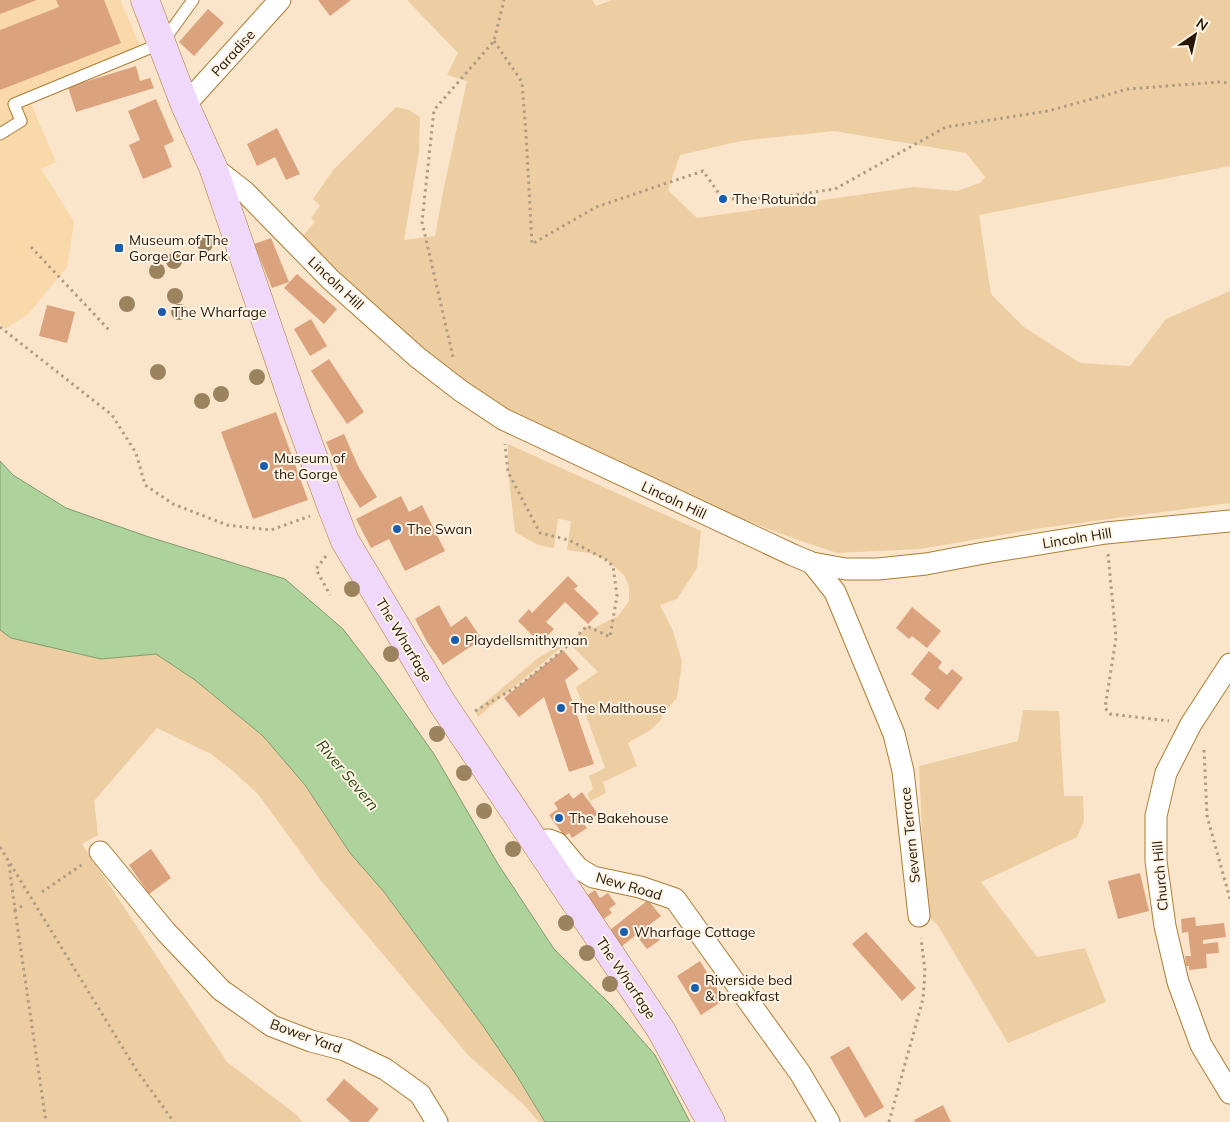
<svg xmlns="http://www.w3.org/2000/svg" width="1230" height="1122" font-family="Mulish,sans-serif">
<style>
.built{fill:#f9d8aa}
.green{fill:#edcea3;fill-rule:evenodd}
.water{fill:#add29b;stroke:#849a6d}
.building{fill:#dba37d}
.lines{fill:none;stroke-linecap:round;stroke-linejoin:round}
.lane-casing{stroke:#ac7d33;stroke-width:13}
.street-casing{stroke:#ac7d33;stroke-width:23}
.secondary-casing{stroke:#ac7d33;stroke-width:29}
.path{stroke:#ae9c83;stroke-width:3;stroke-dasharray:2.5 4;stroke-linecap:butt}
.lane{stroke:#fff;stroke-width:11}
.street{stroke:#fff;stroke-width:21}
.secondary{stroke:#f0d8fa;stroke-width:28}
.tree{fill:#9b835e}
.poi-dot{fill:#195eae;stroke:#fff4e6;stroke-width:2}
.labels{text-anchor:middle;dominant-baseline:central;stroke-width:4;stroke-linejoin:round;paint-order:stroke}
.street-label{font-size:14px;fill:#261802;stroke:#fff4e6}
.poi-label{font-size:14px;fill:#261802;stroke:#fff4e6;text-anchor:start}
.water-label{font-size:15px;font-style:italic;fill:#26470f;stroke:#fff4e6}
</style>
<rect width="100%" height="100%" fill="#fae5ca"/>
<!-- built -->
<polygon class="built" points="0,0 120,0 142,50 28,97 56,162 41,169 74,222 67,267 28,314 5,329 0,324"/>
<!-- green -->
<g class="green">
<path d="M 407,0 L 592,0 L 596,6 L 612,0 L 1230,0 L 1230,166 L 979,215 L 991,294 L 1024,327 L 1080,363 L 1130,366 L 1166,319 L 1230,291 L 1230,503 L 1042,528 L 920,549 L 837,553 L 798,540 L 688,499 L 486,404 L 414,348 L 301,238 L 315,222 L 311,218 L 320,206 L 313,199 L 334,169 L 396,107 L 409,110 L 420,117 L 419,152 L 404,240 L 435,236 L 444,187 L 467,81 L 447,75 L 458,53 ZM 834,131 L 966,153 L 985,177 L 980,183 L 957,191 L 914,187 L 697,218 L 668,190 L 680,155 L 741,141 Z"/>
<polygon points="508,444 701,531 697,568 677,599 660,605 673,631 682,662 677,698 663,714 660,721 652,729 628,743 637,766 603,782 606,793 590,801 587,794 593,789 589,776 605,768 576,687 598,672 568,642 478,717 475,711 538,658 579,634 587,626 594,628 618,616 629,601 629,586 624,575 605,559 589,553 567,550 571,521 558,519 554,548 538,545 515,532 508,472"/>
<polygon points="0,630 11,638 101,659 156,654 195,680 263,736 305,785 350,853 384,892 483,1026 517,1076 545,1122 539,1122 523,1104 468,1055 322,882 258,794 233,771 211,754 157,728 94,801 98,835 82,844 227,1062 298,1116 302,1122 0,1122"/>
<polygon points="1023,710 1059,711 1064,796 1083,796 1084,821 1077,837 981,882 1037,957 1085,948 1106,1002 1008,1043 937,924 926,916 919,766 1018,741"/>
</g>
<!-- water -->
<polygon class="water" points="0,461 13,475 66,508 149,537 285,579 343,629 379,676 434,754 498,864 554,949 612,1006 655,1055 690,1122 545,1122 517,1076 483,1026 384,892 350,853 305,785 263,736 195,680 156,654 101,659 11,638 0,630"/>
<!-- building -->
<g class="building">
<polygon points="0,0 37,0 0,14"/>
<polygon points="56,0 104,0 121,43 0,90 0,30 59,7"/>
<polygon points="318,0 351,0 330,16"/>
<polygon points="208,9 224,23 194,56 179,42"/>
<polygon points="136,66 140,81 150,78 154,88 76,112 68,87"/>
<polygon points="156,99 174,141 164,146 172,167 143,179 129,145 140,140 128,111"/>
<polygon points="277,128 300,174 286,180 275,157 257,166 247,144"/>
<polygon points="271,238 289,282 272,288 254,244"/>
<polygon points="297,274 337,309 324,324 284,288"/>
<polygon points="47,305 75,312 67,343 39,336"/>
<polygon points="311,319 327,346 310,356 294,329"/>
<polygon points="329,359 364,412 347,424 311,371"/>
<polygon points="276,412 308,500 253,519 221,432"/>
<polygon points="344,434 359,468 377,497 360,508 341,477 326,442"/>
<polygon points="401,496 409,512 422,505 445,551 405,571 389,539 371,548 356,519"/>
<polygon points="568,576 578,586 574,589 599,613 588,624 565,602 546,622 554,629 540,643 518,621 529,609 532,613"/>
<polygon points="439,605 451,627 466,616 482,639 443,665 427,642 415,619"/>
<polygon points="912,607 941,631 927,648 912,636 909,639 896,628"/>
<polygon points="563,650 579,669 565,680 594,764 569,772 544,697 519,717 504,698"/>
<polygon points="929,651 942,662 938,668 947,675 952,669 963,678 938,710 924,699 931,690 911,674"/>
<polygon points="582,792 598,814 584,824 587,828 572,838 569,833 564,836 549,815 558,809 554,803 569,793 573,799"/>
<polygon points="151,849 171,878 149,894 129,865"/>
<polygon points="1140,873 1149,911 1118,919 1108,881"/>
<polygon points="595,890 600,898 608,893 616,904 609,909 612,913 602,920 586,896"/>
<polygon points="648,900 661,916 648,926 660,940 647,949 636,935 622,946 610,930"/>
<polygon points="1195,917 1196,926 1224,923 1226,937 1203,940 1203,944 1218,942 1219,953 1206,954 1207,968 1189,970 1189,966 1186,966 1185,956 1191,956 1188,932 1182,933 1181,919"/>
<polygon points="866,932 916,988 902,1001 852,944"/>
<polygon points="700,961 724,1000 701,1015 677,976"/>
<polygon points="849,1046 884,1107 865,1118 830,1057"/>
<polygon points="344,1079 379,1109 368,1122 351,1122 326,1100"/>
<polygon points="943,1105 951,1122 915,1122 914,1120"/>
</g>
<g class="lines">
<!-- lane casing -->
<g class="lane-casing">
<polyline id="lane" points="0,134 21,121 14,104 162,43 193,0"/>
</g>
<!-- street casing -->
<g class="street-casing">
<g id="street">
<polyline points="185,105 280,0"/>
<polyline points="213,167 245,192 331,280 417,357 461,391 503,419 793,555 812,563 846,569 878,569 926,564 984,553 1106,533 1230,521"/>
<polyline points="812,563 835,592 894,734 903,771 919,916"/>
<polyline points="1230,664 1191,724 1166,773 1156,816 1156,861 1165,926 1178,982 1201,1045 1230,1093"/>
<polyline points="535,841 549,840 557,843 578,868 593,877 640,887 675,899 800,1073 829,1122"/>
<polyline points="100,852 166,932 221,990 272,1026 311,1041 345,1050 385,1069 420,1094 437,1122"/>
</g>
</g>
<!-- secondary casing -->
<g class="secondary-casing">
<polyline id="secondary" points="145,0 185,105 213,167 299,418 332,508 345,541 442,703 661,1030 711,1122"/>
</g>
<!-- path -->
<g class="path">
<polyline points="494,41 522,82 526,134 532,244 596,207 703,171 723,199 774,198 835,189 946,127 1048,111 1128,89 1219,82 1230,83"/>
<polyline points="31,247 109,330"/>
<polyline points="0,327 112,415 136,453 145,485 173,504 227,525 271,530 310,516"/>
<polyline points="453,357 422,222 434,110 494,41 504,0"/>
<polyline points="1108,554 1116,638 1105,708 1110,714 1169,721"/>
<polyline points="326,556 316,569 330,595"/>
<polyline points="475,711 520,685 563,650 587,626 610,637 617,596 613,566 605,559 569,540 540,533 508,472 505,444"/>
<polyline points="1204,750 1207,816 1230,899"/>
<polyline points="0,847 137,1071 174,1122"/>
<polyline points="9,864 15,910 22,906"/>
<polyline points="42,892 83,864"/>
<polyline points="15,910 46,1122"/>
<polyline points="889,1122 923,999 925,971 921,938"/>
</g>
<!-- lane -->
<use href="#lane" class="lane"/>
<!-- street -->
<use href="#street" class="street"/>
<!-- secondary -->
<use href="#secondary" class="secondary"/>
</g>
<!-- trees -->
<g class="tree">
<circle cx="205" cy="244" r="8"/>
<circle cx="174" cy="261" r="8"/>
<circle cx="157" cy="271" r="8"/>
<circle cx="175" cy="296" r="8"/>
<circle cx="127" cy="304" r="8"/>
<circle cx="179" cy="312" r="8"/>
<circle cx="158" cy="372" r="8"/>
<circle cx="257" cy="377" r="8"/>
<circle cx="221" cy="394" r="8"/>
<circle cx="202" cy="401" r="8"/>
<circle cx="352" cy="589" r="8"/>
<circle cx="391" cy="654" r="8"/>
<circle cx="437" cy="734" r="8"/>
<circle cx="464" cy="773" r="8"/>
<circle cx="484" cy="811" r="8"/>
<circle cx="513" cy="849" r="8"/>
<circle cx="566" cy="923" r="8"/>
<circle cx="587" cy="953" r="8"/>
<circle cx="610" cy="984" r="8"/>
</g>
<!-- markers -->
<g class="poi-dot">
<circle cx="723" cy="199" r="5"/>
<rect x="114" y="243" width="10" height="10" rx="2.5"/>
<circle cx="162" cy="312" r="5"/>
<circle cx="264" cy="466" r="5"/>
<circle cx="397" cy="529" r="5"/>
<circle cx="455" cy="640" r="5"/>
<circle cx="561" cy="708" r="5"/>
<circle cx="559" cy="818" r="5"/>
<circle cx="624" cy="932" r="5"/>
<circle cx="695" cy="988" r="5"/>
</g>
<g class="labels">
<!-- street labels -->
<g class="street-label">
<text transform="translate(233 53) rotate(-48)">Paradise</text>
<text transform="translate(336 283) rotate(43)">Lincoln Hill</text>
<text transform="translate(674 500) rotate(25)">Lincoln Hill</text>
<text transform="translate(1077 538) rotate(-9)">Lincoln Hill</text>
<text transform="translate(404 640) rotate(59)">The Wharfage</text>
<text transform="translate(910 835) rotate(-96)">Severn Terrace</text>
<text transform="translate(1160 876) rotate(-95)">Church Hill</text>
<text transform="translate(629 886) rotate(16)">New Road</text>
<text transform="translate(626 978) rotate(56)">The Wharfage</text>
<text transform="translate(306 1036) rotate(20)">Bower Yard</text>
</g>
<!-- poi labels -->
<g class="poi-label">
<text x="733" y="199">The Rotunda</text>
<text x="129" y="240">Museum of The<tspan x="129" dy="16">Gorge Car Park</tspan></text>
<text x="172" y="312">The Wharfage</text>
<text x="274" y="458">Museum of<tspan x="274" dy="16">the Gorge</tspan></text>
<text x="407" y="529">The Swan</text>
<text x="465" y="640">Playdellsmithyman</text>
<text x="571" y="708">The Malthouse</text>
<text x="569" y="818">The Bakehouse</text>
<text x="634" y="932">Wharfage Cottage</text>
<text x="705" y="980">Riverside bed<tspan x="705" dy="16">&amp; breakfast</tspan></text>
</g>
<!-- water labels -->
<g class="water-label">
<text transform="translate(348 775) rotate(50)">River Severn</text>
</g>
</g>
<!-- north arrow -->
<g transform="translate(1195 35) rotate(34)" stroke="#fff4e6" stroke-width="4" paint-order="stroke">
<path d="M0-4L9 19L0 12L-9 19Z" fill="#261802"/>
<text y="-8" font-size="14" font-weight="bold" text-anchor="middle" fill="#261802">N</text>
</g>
</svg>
